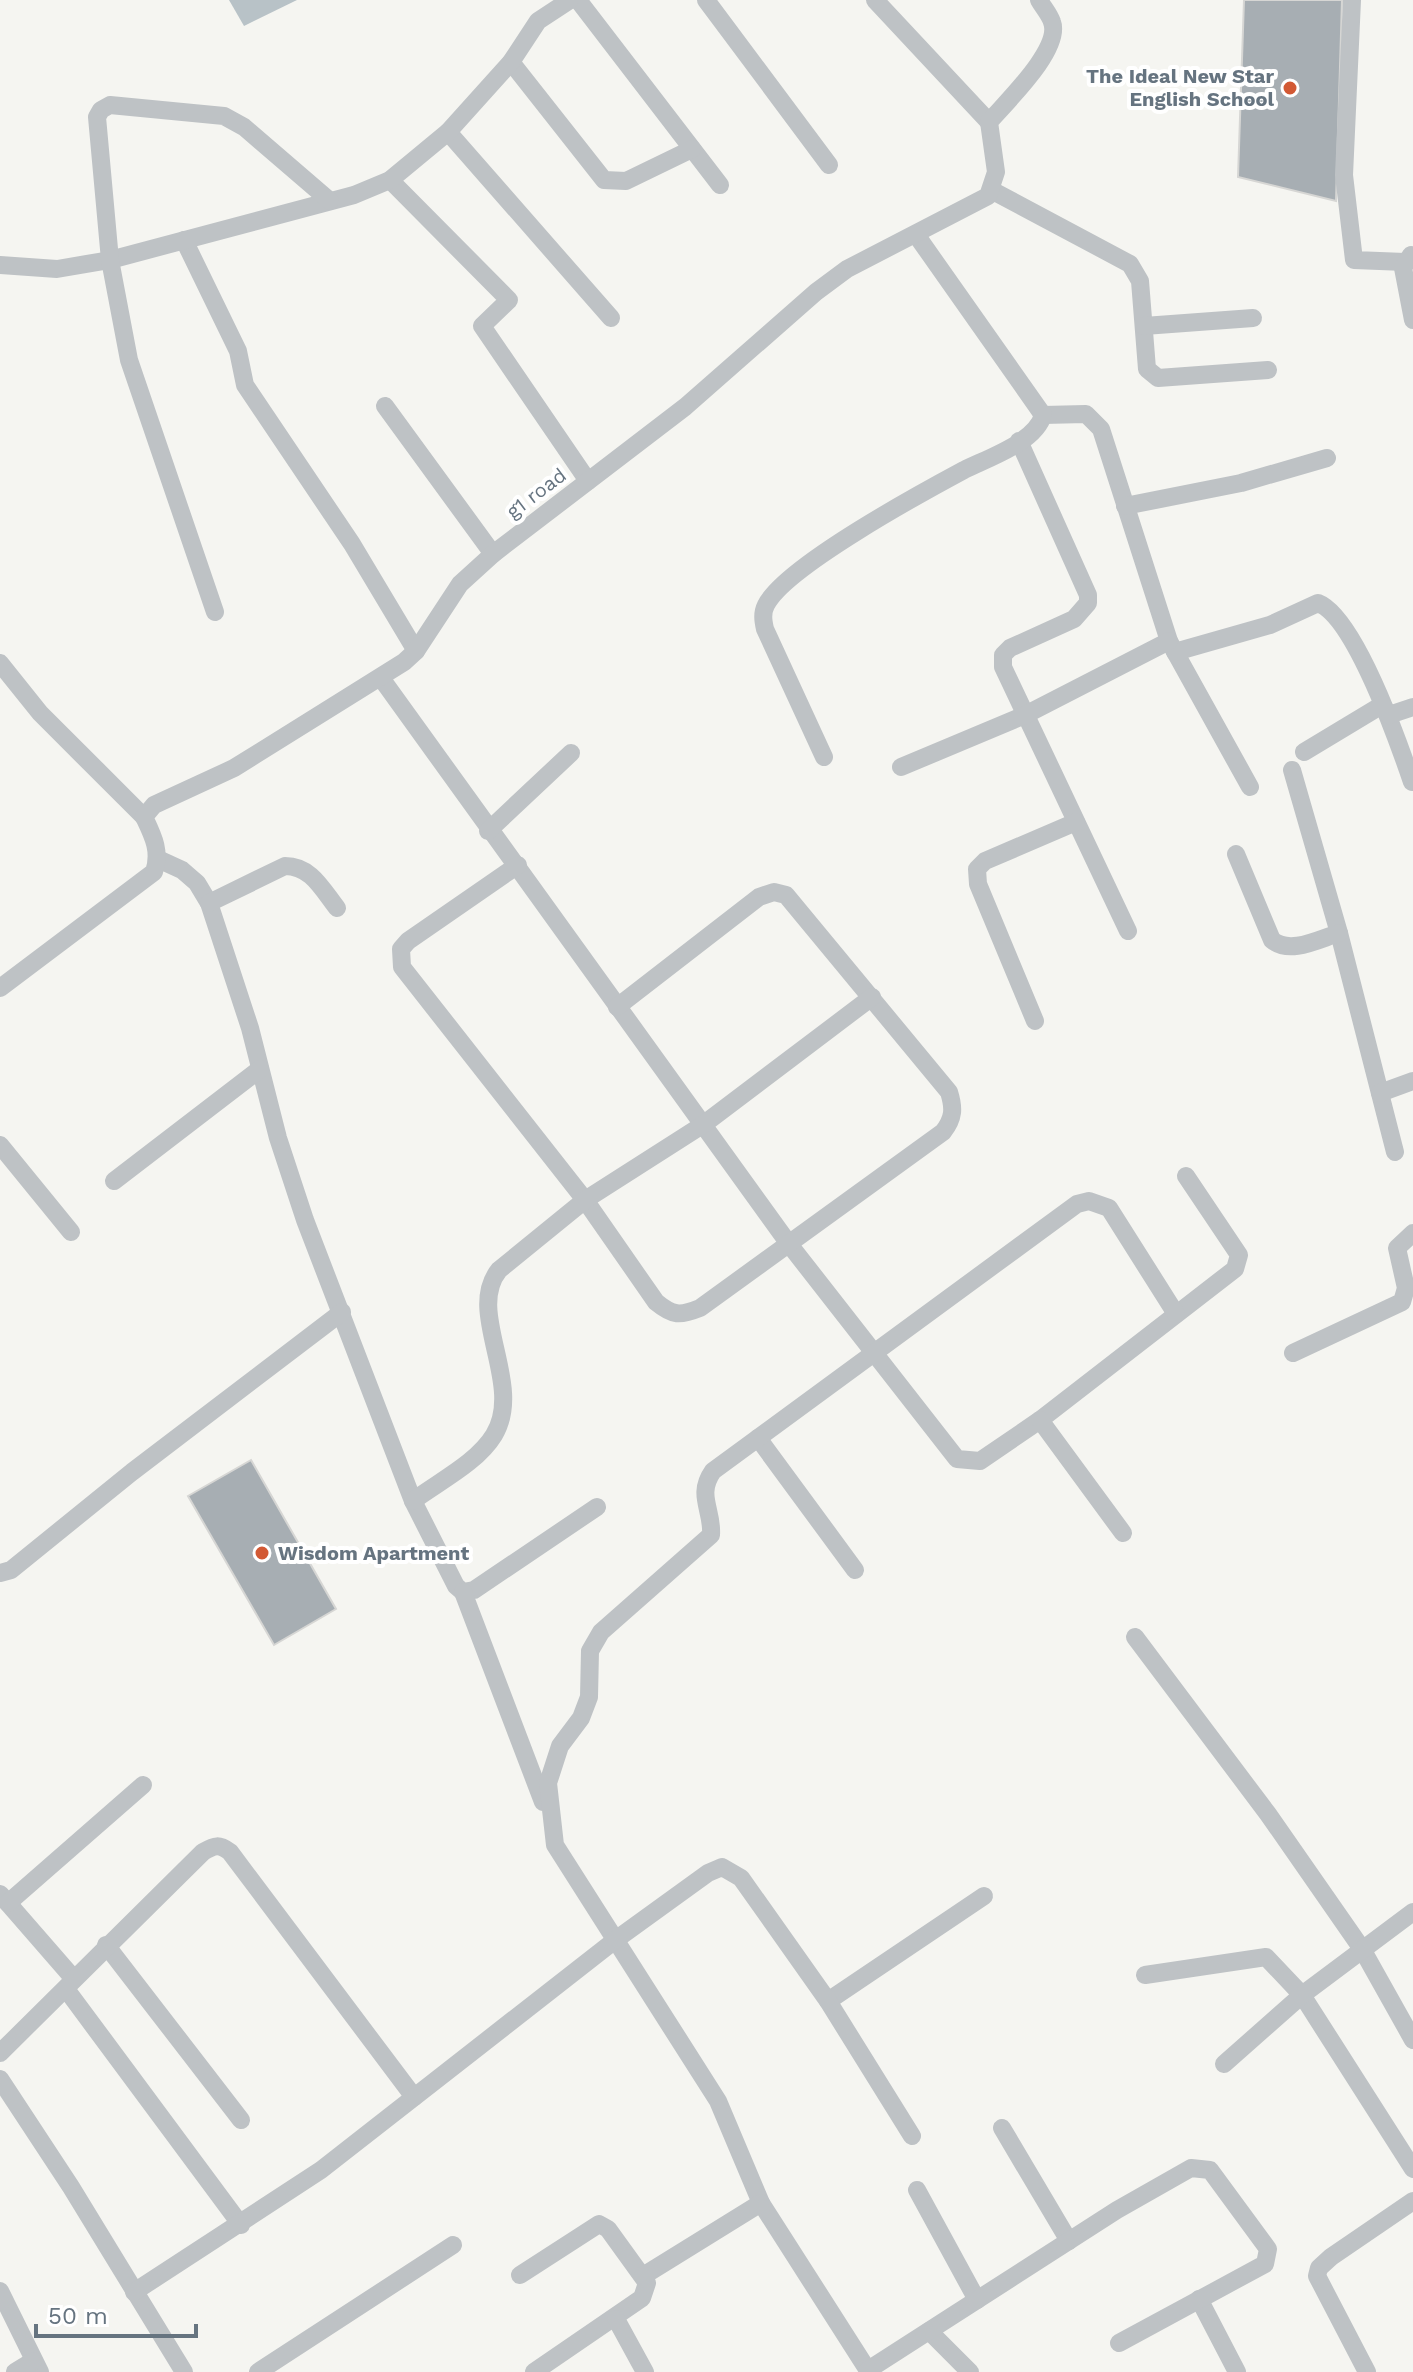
<svg xmlns="http://www.w3.org/2000/svg" width="1413" height="2372" font-family="'Work Sans',sans-serif">
<style>
.water{fill:#b8c2c7}
.building{fill:#a7aeb3;stroke:#d6d6d4;stroke-width:2}
.lines{fill:none;stroke-linecap:round;stroke-linejoin:round}
.street{stroke:#bec2c5;stroke-width:18}
.poi-dot{fill:#d25934;stroke:#fff;stroke-width:3}
.labels{text-anchor:middle;dominant-baseline:central;stroke-width:8;stroke-linejoin:round;paint-order:stroke}
.poi-label{font-size:20px;font-weight:bold;fill:#667480;stroke:#fff;text-anchor:end}
.street-label{font-size:20px;fill:#667480;stroke:#fff}
</style>
<rect width="100%" height="100%" fill="#f5f5f1"/>
<!-- water -->
<polygon class="water" points="229,0 297,0 244,26"/>
<!-- building -->
<g class="building">
<polygon points="1244,0 1342,0 1336,201 1238,177"/>
<polygon points="251,1460 336,1609 274,1645 188,1496"/>
</g>
<g class="lines">
<!-- street -->
<g class="street">
<polyline points="578,0 720,185"/>
<polyline points="706,0 829,165"/>
<polyline points="875,0 989,122"/>
<polyline points="1352,0 1344,175 1354,260 1405,262"/>
<polyline points="511,62 604,180 626,181 692,149"/>
<polyline points="448,132 611,318"/>
<polyline points="390,180 509,300 482,326 588,481"/>
<polyline points="993,191 1130,264 1140,281 1147,369 1158,378 1268,370"/>
<polyline points="184,240 238,351 245,385 352,544 416,651"/>
<polyline points="1411,255 1403,268 1413,320"/>
<polyline points="0,265 57,269 110,260 354,195 390,180 448,132 511,62 538,21 570,0"/>
<polyline points="1144,326 1253,318"/>
<polyline points="385,406 493,554"/>
<polyline points="1043,415 1086,414 1101,429 1169,641 1250,787"/>
<polyline points="1019,441 1088,595 1088,603 1074,619 1010,648 1003,655 1003,667 1128,931"/>
<polyline points="1125,506 1241,483 1327,458"/>
<polyline points="215,612 129,360 110,260 97,117 101,110 110,105 224,116 244,127 330,201"/>
<path d="M 1175,652 L 1270,625 L 1318,603 C 1355,617 1399,744 1412,782"/>
<polyline points="0,663 40,713 144,817"/>
<polyline points="381,678 789,1244 957,1459 980,1461 1040,1420 1235,1269 1239,1255 1186,1176"/>
<polyline points="1304,752 1382,705 1389,715 1413,707"/>
<path d="M 824,757 L 765,629 C 763,620 762,613 766,605 C 785,567 923,492 964,470 C 988,458 1036,442 1043,415 L 917,236"/>
<polyline points="901,767 1025,715 1169,641"/>
<polyline points="1292,770 1339,933 1395,1152"/>
<polyline points="488,831 571,753"/>
<path d="M 1236,854 L 1272,940 C 1290,955 1319,939 1339,933"/>
<polyline points="158,859 182,870 197,883 209,903 250,1028 278,1138 305,1220 413,1501 456,1586 463,1592 474,1590 597,1507"/>
<path d="M 518,865 L 408,941 L 401,949 L 402,967 L 585,1200 L 656,1302 C 673,1316 680,1316 700,1308 L 943,1132 C 954,1118 954,1108 949,1092 L 786,895 L 774,892 L 759,897 L 617,1007"/>
<path d="M 209,903 L 285,866 C 311,866 322,889 337,908"/>
<path d="M 0,988 L 154,872 C 161,851 153,836 144,817 L 154,805 L 234,768 L 404,662 L 416,651 L 460,584 L 493,554 L 685,407 L 816,292 L 847,269 L 988,196 L 996,172 L 989,122 C 1006,102 1062,49 1052,22 C 1050,15 1043,7 1039,0"/>
<polyline points="1035,1021 978,884 977,869 985,861 1076,822"/>
<polyline points="1380,1093 1413,1081"/>
<polyline points="0,1145 71,1232"/>
<polyline points="114,1181 260,1069"/>
<polyline points="1293,1353 1402,1302 1406,1288 1397,1248 1413,1233"/>
<polyline points="1040,1420 1123,1533"/>
<polyline points="758,1438 855,1570"/>
<path d="M 413,1501 C 438,1482 477,1463 494,1435 C 525,1384 465,1312 499,1270 L 585,1200 L 704,1124 L 872,997"/>
<polyline points="0,1573 11,1570 132,1472 342,1312"/>
<polyline points="463,1592 543,1802"/>
<polyline points="1135,1637 1268,1814 1362,1949 1413,2040"/>
<polyline points="0,1894 74,1979"/>
<polyline points="8,1903 143,1785"/>
<polyline points="106,1945 241,2120"/>
<polyline points="1145,1975 1266,1957 1302,1995 1413,2169"/>
<polyline points="66,1989 241,2225"/>
<polyline points="828,2001 984,1896"/>
<path d="M 0,2053 L 203,1852 C 215,1845 219,1844 230,1852 L 414,2097"/>
<polyline points="1224,2064 1302,1995 1413,1912"/>
<polyline points="0,2079 71,2187 184,2372"/>
<polyline points="1002,2128 1069,2241"/>
<polyline points="917,2190 977,2300"/>
<path d="M 761,2203 L 718,2101 L 555,1845 L 548,1783 L 560,1746 L 581,1718 L 589,1697 L 590,1651 L 601,1632 L 711,1535 C 713,1510 696,1495 713,1471 L 1077,1204 L 1089,1201 L 1109,1208 L 1176,1314"/>
<polyline points="520,2275 599,2224 608,2229 647,2283 642,2298 534,2372"/>
<polyline points="643,2276 761,2203 869,2372"/>
<polyline points="0,2291 40,2372"/>
<polyline points="134,2292 321,2170 614,1941 708,1873 722,1867 741,1878 828,2001 912,2136"/>
<polyline points="1199,2299 1237,2372"/>
<polyline points="616,2319 645,2372"/>
<polyline points="929,2331 970,2372"/>
<polyline points="868,2370 1117,2210 1191,2168 1210,2170 1268,2249 1265,2264 1119,2343"/>
<polyline points="15,2372 33,2361"/>
<polyline points="258,2372 453,2245"/>
<polyline points="1367,2372 1317,2276 1319,2268 1331,2257 1413,2201"/>
</g>
</g>
<!-- markers -->
<g class="poi-dot">
<circle cx="1290" cy="88" r="8"/>
<circle cx="262" cy="1553" r="8"/>
</g>
<g class="labels">
<!-- poi labels -->
<g class="poi-label">
<text x="1274" y="76">The Ideal New Star<tspan x="1274" dy="23">English School</tspan></text>
<text x="278" y="1553" text-anchor="start">Wisdom Apartment</text>
</g>
<!-- street labels -->
<g class="street-label">
<text transform="translate(536 493) rotate(-37)">g1 road</text>
</g>
</g>
<!-- scale -->
<path d="M36 2324v12h160v-12" fill="none" stroke="#667480" stroke-width="4"/>
<text x="48" y="2324" font-size="24" fill="#667480" stroke="#ffffff" stroke-width="6" paint-order="stroke">50 m</text>
</svg>
